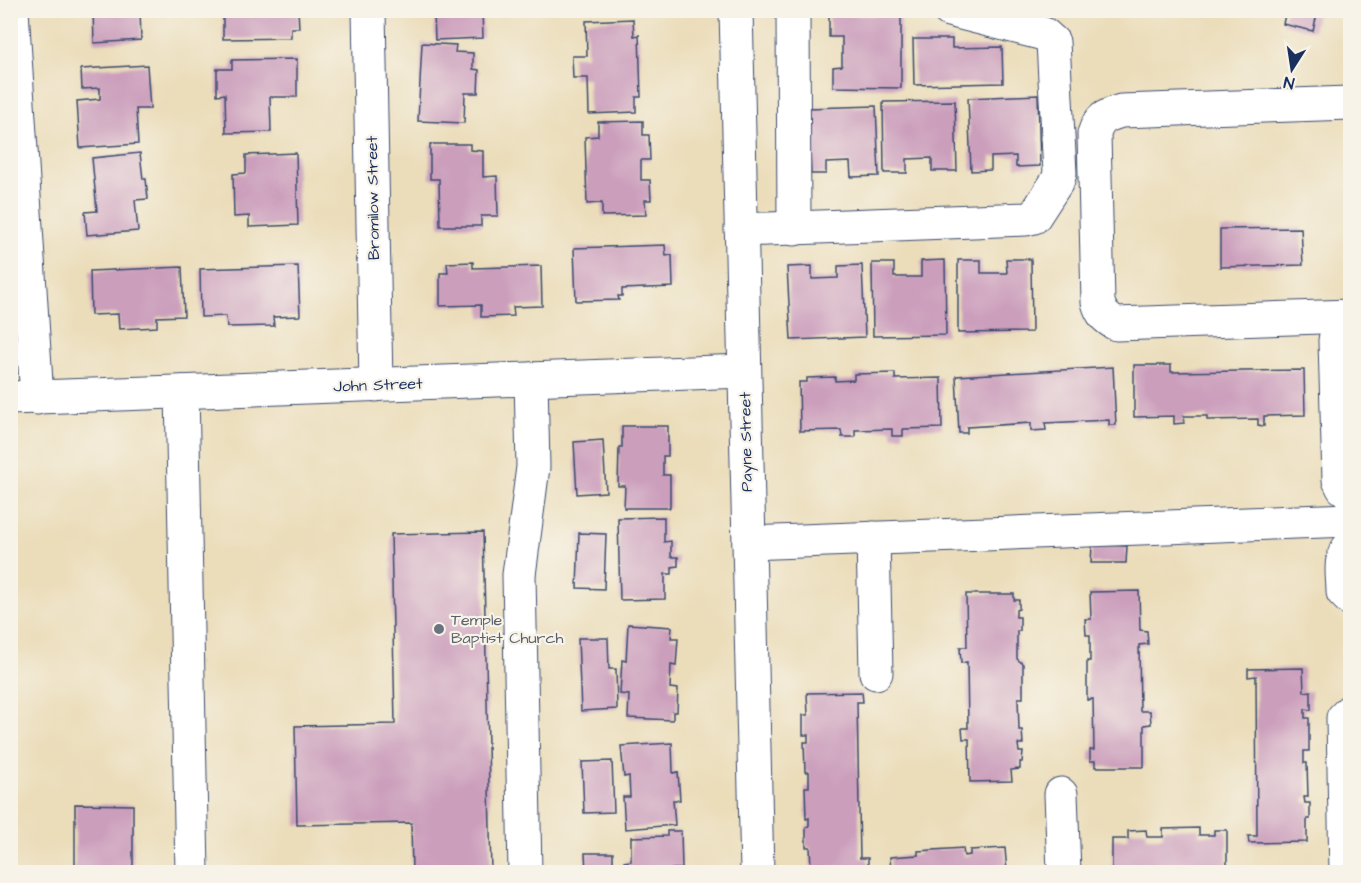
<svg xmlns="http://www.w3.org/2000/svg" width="1361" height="883" font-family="'Architects Daughter',sans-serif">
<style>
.building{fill:#cb9ebc}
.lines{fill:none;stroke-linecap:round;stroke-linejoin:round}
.minor-casing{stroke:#3a496c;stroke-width:35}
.minor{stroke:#fff;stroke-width:33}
.worship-dot{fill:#6b7280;stroke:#f7f3e8;stroke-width:2}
.labels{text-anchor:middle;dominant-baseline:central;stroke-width:4.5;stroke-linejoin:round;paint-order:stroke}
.street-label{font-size:16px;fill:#1b2f5e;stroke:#f7f3e8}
.worship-label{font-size:16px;fill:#5b616d;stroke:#f7f3e8;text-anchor:start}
</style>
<rect width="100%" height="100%" fill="#f7f3e8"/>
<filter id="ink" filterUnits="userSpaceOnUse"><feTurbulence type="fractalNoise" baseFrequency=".0167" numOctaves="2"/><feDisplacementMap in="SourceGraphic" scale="12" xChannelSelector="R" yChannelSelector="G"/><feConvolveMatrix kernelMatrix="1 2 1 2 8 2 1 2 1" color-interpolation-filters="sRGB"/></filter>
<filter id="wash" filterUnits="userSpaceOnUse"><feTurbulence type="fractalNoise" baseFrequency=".008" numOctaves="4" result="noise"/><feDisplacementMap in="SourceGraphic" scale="24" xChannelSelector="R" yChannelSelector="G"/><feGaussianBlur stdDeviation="1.35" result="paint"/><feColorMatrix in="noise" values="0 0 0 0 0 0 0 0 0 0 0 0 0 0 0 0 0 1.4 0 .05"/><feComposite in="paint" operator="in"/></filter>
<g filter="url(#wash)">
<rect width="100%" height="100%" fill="#ebddba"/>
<g id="blocks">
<!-- building -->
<g class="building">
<polygon points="93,10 140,10 141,40 94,43"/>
<polygon points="223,10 298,10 299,28 291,28 291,38 223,39"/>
<polygon points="428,10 482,10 483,38 435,40 434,14 428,15"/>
<polygon points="1286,10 1318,10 1313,31 1283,24"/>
<polygon points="829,15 901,15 901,88 833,87 833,67 842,66 842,37 829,37"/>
<polygon points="633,19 634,36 639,35 641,97 636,97 636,112 589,114 588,78 573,78 572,56 587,56 586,21"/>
<polygon points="913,39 952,39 952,48 1002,47 1003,83 914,85"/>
<polygon points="422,43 456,45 455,52 473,53 473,69 479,70 478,93 465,93 464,123 418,121"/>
<polygon points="297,59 297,97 270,97 271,132 226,133 225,94 217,95 217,69 232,69 232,60"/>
<polygon points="147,65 150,109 136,109 138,144 80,148 77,101 100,99 100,88 82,89 81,69"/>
<polygon points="1038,95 1040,166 1016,167 1016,156 991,157 991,170 971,171 968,98"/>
<polygon points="955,101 957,171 932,171 932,158 907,159 907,173 884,173 883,102"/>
<polygon points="876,106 879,176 851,177 850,162 826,163 826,174 811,174 808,108"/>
<polygon points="643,121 643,135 649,135 650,160 641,160 641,180 650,180 651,200 645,200 646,215 602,216 602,203 587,204 585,137 598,136 598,122"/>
<polygon points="430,144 470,144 470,150 483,151 483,177 497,176 498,216 481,216 481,226 440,226 439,179 430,179"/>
<polygon points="140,153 143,179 146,179 148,199 135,200 138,231 87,235 85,212 97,211 92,158"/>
<polygon points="296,153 298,225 249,227 249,216 234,217 233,174 246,173 246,155"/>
<polygon points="1301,228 1303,265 1220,267 1220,229"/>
<polygon points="665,245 666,256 672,255 673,287 622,289 622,296 618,296 619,300 576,301 574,248"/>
<polygon points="1006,259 1031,259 1032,332 958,333 958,260 981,260 981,273 1007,273"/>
<polygon points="945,260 946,335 873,336 872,263 894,263 894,277 921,277 921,261"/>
<polygon points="473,262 473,268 541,266 542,306 513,307 514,316 481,317 481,305 440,306 440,273 448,273 447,263"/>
<polygon points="862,265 865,337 791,340 787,267 812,266 812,279 838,278 838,266"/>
<polygon points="298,266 300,316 273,317 274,326 227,327 226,316 201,317 200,269"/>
<polygon points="182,267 184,316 157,317 157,327 119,329 118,314 91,315 90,271"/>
<polygon points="1134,365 1171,365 1171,372 1304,370 1305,415 1264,416 1264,426 1258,425 1258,419 1207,420 1207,416 1184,416 1184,423 1174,424 1174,416 1134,417"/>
<polygon points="1113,367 1116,425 1109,425 1109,420 1045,423 1046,430 1031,431 1031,423 967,427 967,433 959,433 956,376"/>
<polygon points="895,373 895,379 941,378 942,428 903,429 903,436 892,436 892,429 855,430 855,437 842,437 841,430 800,431 799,382 807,382 807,378 835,377 835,381 854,380 854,374"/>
<polygon points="622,426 668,426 668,456 663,456 663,475 670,475 670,508 624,508 625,486 618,486 619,447 622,447"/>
<polygon points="603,440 606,492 577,494 574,442"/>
<polygon points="664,517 664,542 671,541 671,557 678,557 678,566 672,567 672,574 665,574 665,599 620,600 618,518"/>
<polygon points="483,532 491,872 412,872 411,823 297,825 295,726 395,724 391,534"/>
<polygon points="579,533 606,534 604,589 577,588"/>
<polygon points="1092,545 1127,546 1126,563 1091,563"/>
<polygon points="1139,591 1140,630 1147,631 1148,644 1139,645 1140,711 1150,711 1151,724 1144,725 1144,767 1095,767 1095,761 1090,761 1090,750 1094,750 1093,699 1087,700 1087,661 1090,661 1090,635 1086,635 1085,619 1091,619 1090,592"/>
<polygon points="966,594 1014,594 1014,600 1019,600 1019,609 1016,610 1016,617 1020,617 1020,631 1017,631 1017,659 1023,664 1023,698 1018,698 1019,730 1022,730 1023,744 1018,744 1019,752 1023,752 1022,762 1020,762 1020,769 1011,770 1012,781 970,782 969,739 963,739 962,728 968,728 967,662 961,663 960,647 967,647"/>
<polygon points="628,624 672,627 671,638 678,638 676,666 671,665 670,688 678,689 677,712 673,712 673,720 628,718 629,695 620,694 622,660 626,661"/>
<polygon points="578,638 608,638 609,669 616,669 617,709 581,711"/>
<polygon points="1303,668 1304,692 1311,691 1311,710 1305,709 1305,718 1309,718 1309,751 1304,751 1304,763 1307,763 1308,797 1304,797 1305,803 1310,803 1310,819 1307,819 1307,842 1249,843 1248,836 1257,836 1256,676 1248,677 1248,669"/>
<polygon points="862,692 863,702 857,702 860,858 868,858 868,867 811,868 810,847 806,847 806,827 809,826 809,818 806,819 805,787 809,787 809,772 805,772 804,742 808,742 808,735 803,735 803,715 808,715 807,693"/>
<polygon points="672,743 673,773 678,772 680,800 673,800 675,825 625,829 623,797 630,797 629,776 624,777 621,746"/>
<polygon points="612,761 614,812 584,813 582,762"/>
<polygon points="75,804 133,805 133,872 75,872"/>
<polygon points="1199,828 1199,835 1214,835 1214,830 1227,830 1227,872 1112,872 1112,839 1128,839 1128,831 1146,830 1147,837 1163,837 1163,829"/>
<polygon points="667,831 681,831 682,869 672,869 672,872 624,872 624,862 631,861 631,837 667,836"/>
<polygon points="963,848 964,856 970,855 970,850 1005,848 1007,872 891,872 890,857 918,855 918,851"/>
<polygon points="585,853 613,853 613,872 586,872"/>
</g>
</g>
</g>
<g filter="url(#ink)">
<use href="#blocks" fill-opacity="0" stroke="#3a496c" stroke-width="1.5"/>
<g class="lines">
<!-- minor casing -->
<g class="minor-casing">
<g id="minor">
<polyline points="12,10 37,398"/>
<polyline points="369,10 376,385"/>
<polyline points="736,10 757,872"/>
<polyline points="793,10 794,229"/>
<path d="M 1350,103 L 1121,111 C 1105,116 1099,118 1094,134 L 1098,302 C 1101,313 1105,318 1116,324 L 1350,316"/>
<polyline points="741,230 1026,219 1034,217 1058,180 1060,173 1053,42 1044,34 949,10"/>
<polyline points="1350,321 1336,335 1335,341 1339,480 1343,488 1350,493"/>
<polyline points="182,392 192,872"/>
<polyline points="10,398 744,371"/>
<polyline points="873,538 876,673"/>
<polyline points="749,543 1350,520"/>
<path d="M 1350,546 C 1338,558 1343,576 1343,592 L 1350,599"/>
<polyline points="1061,794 1064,872"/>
<polyline points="525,872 519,575 533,467 531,379"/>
<polyline points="1346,872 1343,718 1350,711"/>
</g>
</g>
<!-- minor -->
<use href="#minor" class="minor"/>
</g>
</g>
<!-- markers -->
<circle class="worship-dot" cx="439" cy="629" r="6"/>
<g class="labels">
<!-- street labels -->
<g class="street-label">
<text transform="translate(373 198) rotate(-91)">Bromilow Street</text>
<text transform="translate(378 385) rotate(-2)">John Street</text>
<text transform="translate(746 442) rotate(-91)">Payne Street</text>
</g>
<!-- worship labels -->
<g class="worship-label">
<text x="451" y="620">Temple<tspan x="451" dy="18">Baptist Church</tspan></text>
</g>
</g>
<!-- margin -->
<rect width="1361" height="883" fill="none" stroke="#f7f3e8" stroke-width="36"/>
<!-- north arrow -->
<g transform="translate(1292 69) rotate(192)" stroke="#f7f3e8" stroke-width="4.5" paint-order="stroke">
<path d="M0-4.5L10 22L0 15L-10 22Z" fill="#1b2f5e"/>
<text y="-9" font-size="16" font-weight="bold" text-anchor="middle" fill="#1b2f5e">N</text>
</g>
</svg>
